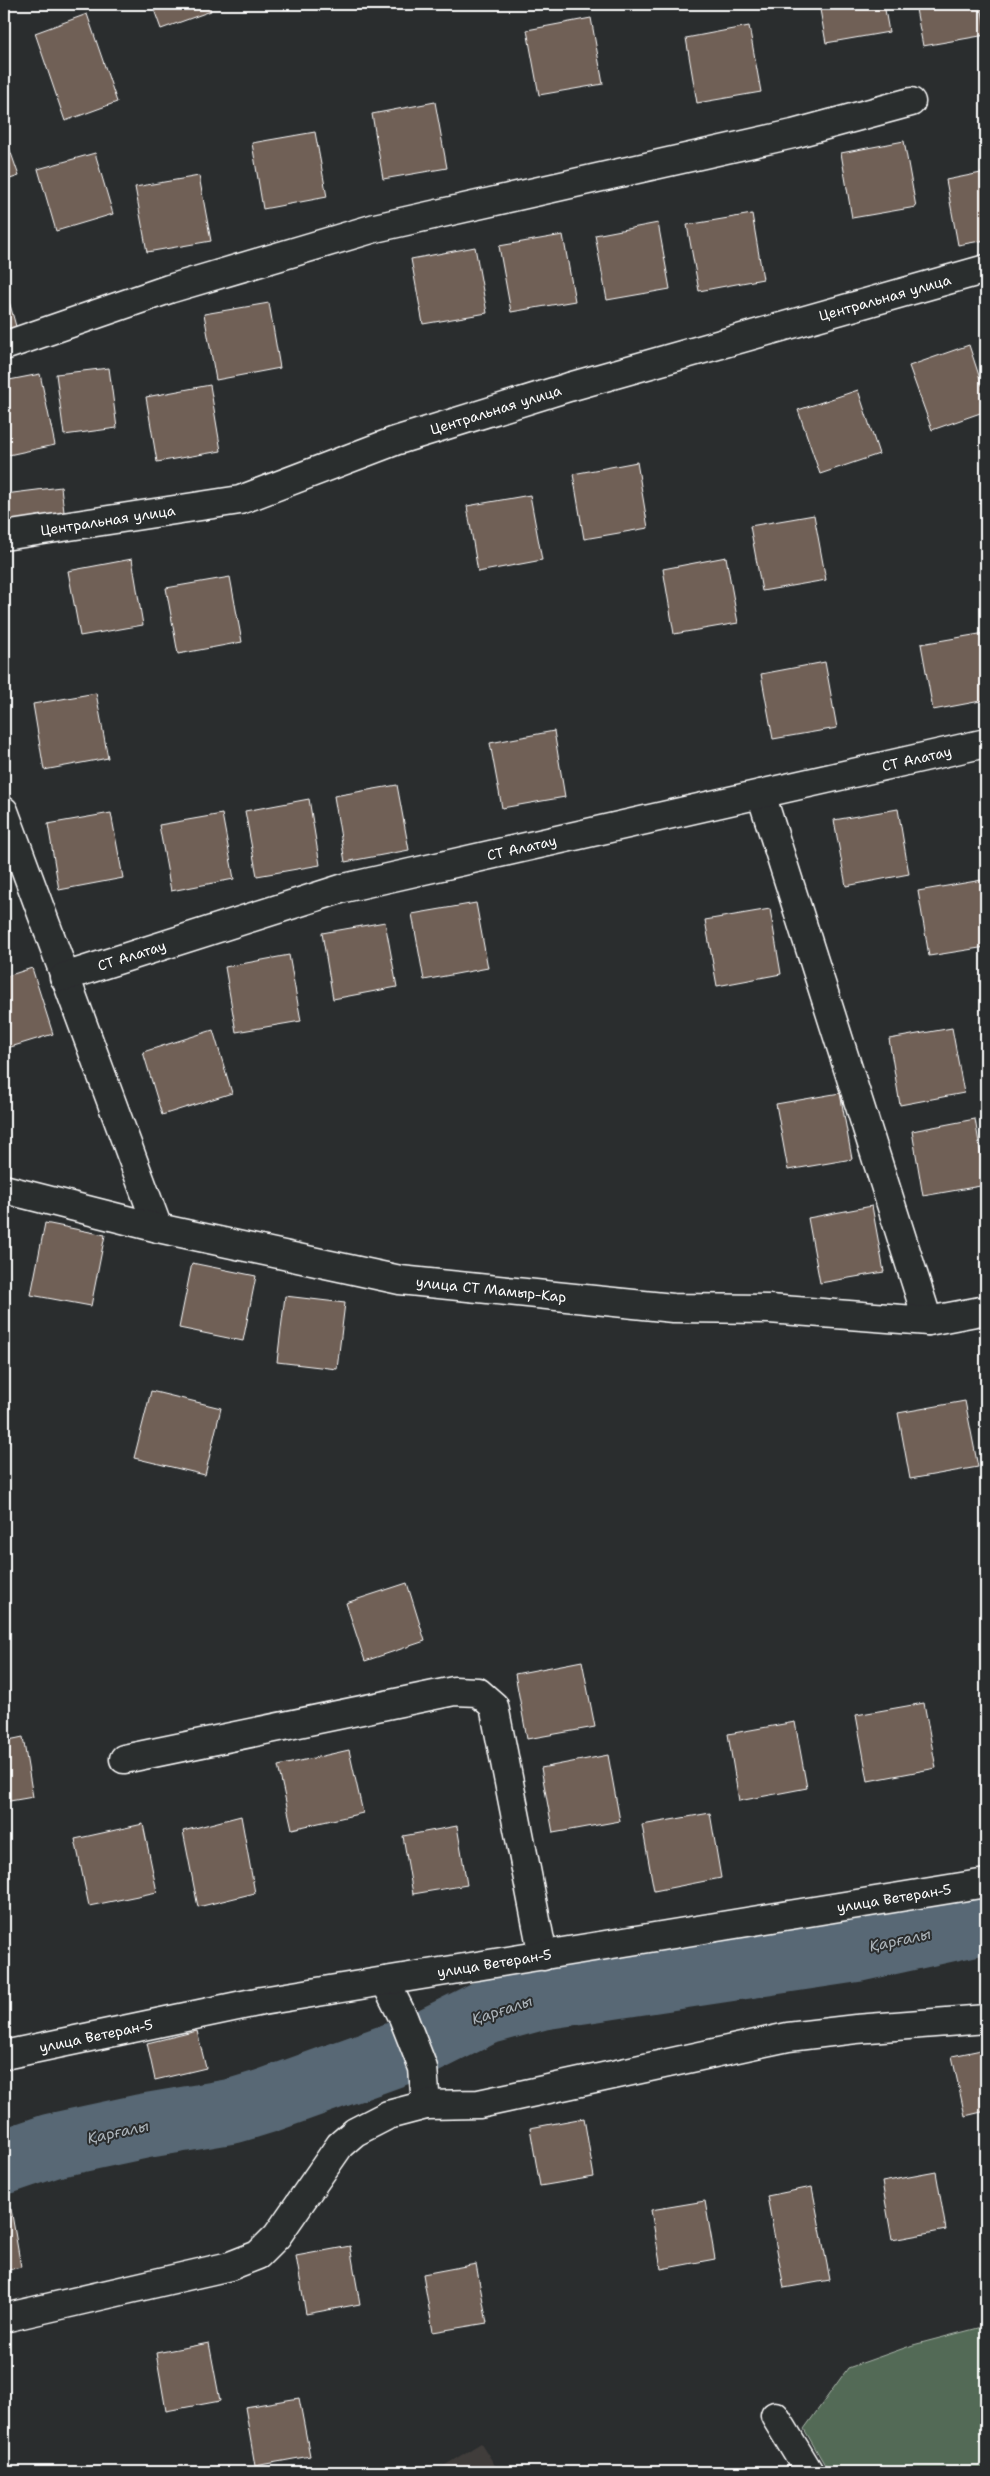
<svg xmlns="http://www.w3.org/2000/svg" width="990" height="2476" font-family="'Shantell Sans',sans-serif">
<style>
.built{fill:#3f3c3a}
.green{fill:#536a56;stroke:#a9b4aa}
.lines{fill:none;stroke-linecap:round;stroke-linejoin:round}
.river{stroke:#586874;stroke-width:65}
.building{fill:#706057;stroke:#fff}
.minor-casing{stroke:#fff;stroke-width:31}
.minor{stroke:#2a2d2e;stroke-width:28}
.labels{text-anchor:middle;dominant-baseline:central;stroke-width:4;stroke-linejoin:round;paint-order:stroke}
.street-label{font-size:14px;fill:#fff;stroke:#2a2d2e}
.water-label{font-size:15px;font-style:italic;fill:#acb4ba;stroke:#2a2d2e}
</style>
<rect width="100%" height="100%" fill="#2a2d2e"/>
<filter id="ink" filterUnits="userSpaceOnUse"><feTurbulence type="fractalNoise" baseFrequency=".02" numOctaves="2"/><feDisplacementMap in="SourceGraphic" scale="10" xChannelSelector="R" yChannelSelector="G"/><feConvolveMatrix kernelMatrix="1 2 1 2 8 2 1 2 1" color-interpolation-filters="sRGB"/></filter>
<g filter="url(#ink)">
<!-- built -->
<polygon class="built" points="481,2443 499,2472 434,2472"/>
<!-- green -->
<polygon class="green" points="986,2326 986,2472 829,2472 804,2429 848,2368 913,2345"/>
<g class="lines">
<!-- river -->
<polyline class="river" points="4,2162 51,2146 144,2126 233,2111 266,2101 416,2047 484,2013 543,1997 859,1949 986,1921"/>
</g>
<!-- building -->
<g class="building">
<polygon points="152,4 208,4 211,11 161,29"/>
<polygon points="819,4 884,4 889,32 826,43"/>
<polygon points="915,4 981,4 986,35 923,46"/>
<polygon points="87,14 117,102 65,121 35,33"/>
<polygon points="591,18 603,84 539,95 527,30"/>
<polygon points="749,26 761,92 697,103 686,38"/>
<polygon points="435,102 447,168 383,179 372,114"/>
<polygon points="315,132 327,197 263,209 252,143"/>
<polygon points="4,133 19,176 4,181"/>
<polygon points="904,141 916,207 852,218 841,153"/>
<polygon points="95,153 113,214 56,231 38,169"/>
<polygon points="986,172 986,240 958,245 946,180"/>
<polygon points="199,176 211,241 147,252 135,187"/>
<polygon points="752,214 763,279 699,291 687,225"/>
<polygon points="658,223 670,289 607,300 595,235"/>
<polygon points="563,235 575,301 511,312 499,246"/>
<polygon points="475,247 487,313 423,324 411,259"/>
<polygon points="7,294 17,330 4,334 4,295"/>
<polygon points="269,303 280,368 216,380 204,314"/>
<polygon points="969,345 986,397 986,411 932,430 909,366"/>
<polygon points="109,368 117,428 64,435 56,374"/>
<polygon points="40,374 55,445 4,456 4,381"/>
<polygon points="210,385 221,451 157,462 146,397"/>
<polygon points="858,390 879,454 820,474 798,410"/>
<polygon points="637,462 648,528 584,539 573,474"/>
<polygon points="61,487 65,520 10,527 5,494"/>
<polygon points="530,495 542,560 478,572 467,506"/>
<polygon points="814,515 826,580 762,591 750,526"/>
<polygon points="726,557 738,623 674,634 663,569"/>
<polygon points="132,559 143,625 80,636 68,571"/>
<polygon points="230,577 242,642 178,654 166,588"/>
<polygon points="985,633 986,700 933,710 921,644"/>
<polygon points="825,662 837,728 773,739 761,674"/>
<polygon points="96,693 108,758 44,770 33,704"/>
<polygon points="554,731 565,797 502,808 490,743"/>
<polygon points="397,785 409,850 345,862 334,796"/>
<polygon points="309,799 320,865 257,876 245,811"/>
<polygon points="898,809 909,874 846,886 834,820"/>
<polygon points="111,813 123,878 59,890 48,824"/>
<polygon points="222,814 234,879 171,891 159,825"/>
<polygon points="982,880 986,904 986,947 929,956 918,891"/>
<polygon points="476,903 488,968 424,980 412,914"/>
<polygon points="770,909 781,974 717,986 705,920"/>
<polygon points="385,922 397,987 333,999 322,933"/>
<polygon points="289,955 301,1021 236,1032 225,967"/>
<polygon points="32,968 53,1034 4,1049 4,977"/>
<polygon points="952,1028 964,1093 900,1105 889,1039"/>
<polygon points="213,1030 232,1093 162,1115 143,1052"/>
<polygon points="840,1093 852,1159 788,1170 776,1104"/>
<polygon points="975,1119 986,1185 923,1196 912,1131"/>
<polygon points="872,1206 884,1272 820,1283 808,1218"/>
<polygon points="45,1223 105,1235 91,1306 31,1295"/>
<polygon points="192,1263 256,1276 243,1341 179,1328"/>
<polygon points="285,1296 345,1303 337,1369 277,1362"/>
<polygon points="151,1391 221,1408 205,1475 134,1458"/>
<polygon points="965,1401 978,1467 910,1479 898,1413"/>
<polygon points="407,1583 425,1641 365,1661 346,1603"/>
<polygon points="582,1661 595,1727 527,1739 515,1674"/>
<polygon points="924,1703 936,1768 868,1781 856,1715"/>
<polygon points="795,1722 807,1788 739,1801 728,1734"/>
<polygon points="23,1737 33,1797 4,1802 4,1741"/>
<polygon points="349,1750 363,1813 292,1829 278,1766"/>
<polygon points="608,1755 620,1821 553,1833 541,1768"/>
<polygon points="710,1813 721,1878 654,1891 642,1825"/>
<polygon points="241,1816 255,1893 198,1907 183,1831"/>
<polygon points="143,1824 157,1892 89,1906 75,1839"/>
<polygon points="457,1826 467,1885 413,1894 403,1836"/>
<polygon points="197,2031 206,2068 155,2080 147,2043"/>
<polygon points="986,2049 986,2111 965,2116 952,2056"/>
<polygon points="584,2118 594,2177 540,2186 530,2128"/>
<polygon points="936,2172 946,2230 892,2240 882,2182"/>
<polygon points="812,2187 830,2280 784,2288 767,2196"/>
<polygon points="705,2201 715,2259 661,2269 651,2210"/>
<polygon points="11,2209 21,2267 4,2271 4,2210"/>
<polygon points="350,2246 360,2304 306,2314 296,2256"/>
<polygon points="476,2264 487,2323 433,2332 423,2274"/>
<polygon points="209,2343 220,2401 166,2411 156,2353"/>
<polygon points="299,2398 310,2456 255,2466 245,2407"/>
</g>
<g class="lines">
<!-- minor casing -->
<g class="minor-casing">
<g id="minor">
<polyline points="4,346 169,289 375,228 793,134 911,102"/>
<path id="s1" d="M 4,536 L 240,500 L 395,441 L 569,387 L 986,269"/>
<polyline points="761,794 928,1321"/>
<polyline points="4,811 158,1228"/>
<path id="s2" d="M 64,977 L 344,888 L 986,743"/>
<path id="s3" d="M 4,1189 L 158,1228 L 400,1280 L 673,1308 L 769,1309 L 928,1321 L 986,1310"/>
<polyline points="124,1759 454,1691 478,1692 494,1706 543,1956"/>
<polyline points="385,1981 403,2017 423,2068 426,2105"/>
<path id="s4" d="M 4,2055 L 262,2001 L 986,1883"/>
<polyline points="4,2318 230,2266 258,2255 277,2236 340,2145 355,2132 388,2115 426,2105 479,2104 507,2098 788,2037 856,2029 986,2019"/>
<polyline points="775,2416 809,2472"/>
</g>
</g>
<!-- minor -->
<use href="#minor" class="minor"/>
</g>
</g>
<g class="labels">
<!-- street labels -->
<g class="street-label">
<text stroke="none"><textPath href="#s1" startOffset="915">Центральная улица</textPath></text>
<text stroke="none"><textPath href="#s1" startOffset="510">Центральная улица</textPath></text>
<text stroke="none"><textPath href="#s1" startOffset="105">Центральная улица</textPath></text>
<text stroke="none"><textPath href="#s2" startOffset="881">СТ Алатау</textPath></text>
<text stroke="none"><textPath href="#s2" startOffset="476">СТ Алатау</textPath></text>
<text stroke="none"><textPath href="#s2" startOffset="71">СТ Алатау</textPath></text>
<text stroke="none"><textPath href="#s3" startOffset="498">улица СТ Мамыр-Кар</textPath></text>
<text stroke="none"><textPath href="#s4" startOffset="904">улица Ветеран-5</textPath></text>
<text stroke="none"><textPath href="#s4" startOffset="499">улица Ветеран-5</textPath></text>
<text stroke="none"><textPath href="#s4" startOffset="94">улица Ветеран-5</textPath></text>
</g>
<!-- water labels -->
<g class="water-label">
<text transform="translate(900 1940) rotate(-12)">Қарғалы</text>
<text transform="translate(502 2010) rotate(-18)">Қарғалы</text>
<text transform="translate(118 2132) rotate(-12)">Қарғалы</text>
</g>
</g>
<!-- margin -->
<rect width="990" height="2476" fill="none" stroke="#2a2d2e" stroke-width="20"/>
<rect x="10" y="10" width="970" height="2456" fill="none" stroke="#fff" stroke-width="2" filter="url(#ink)"/>
</svg>
